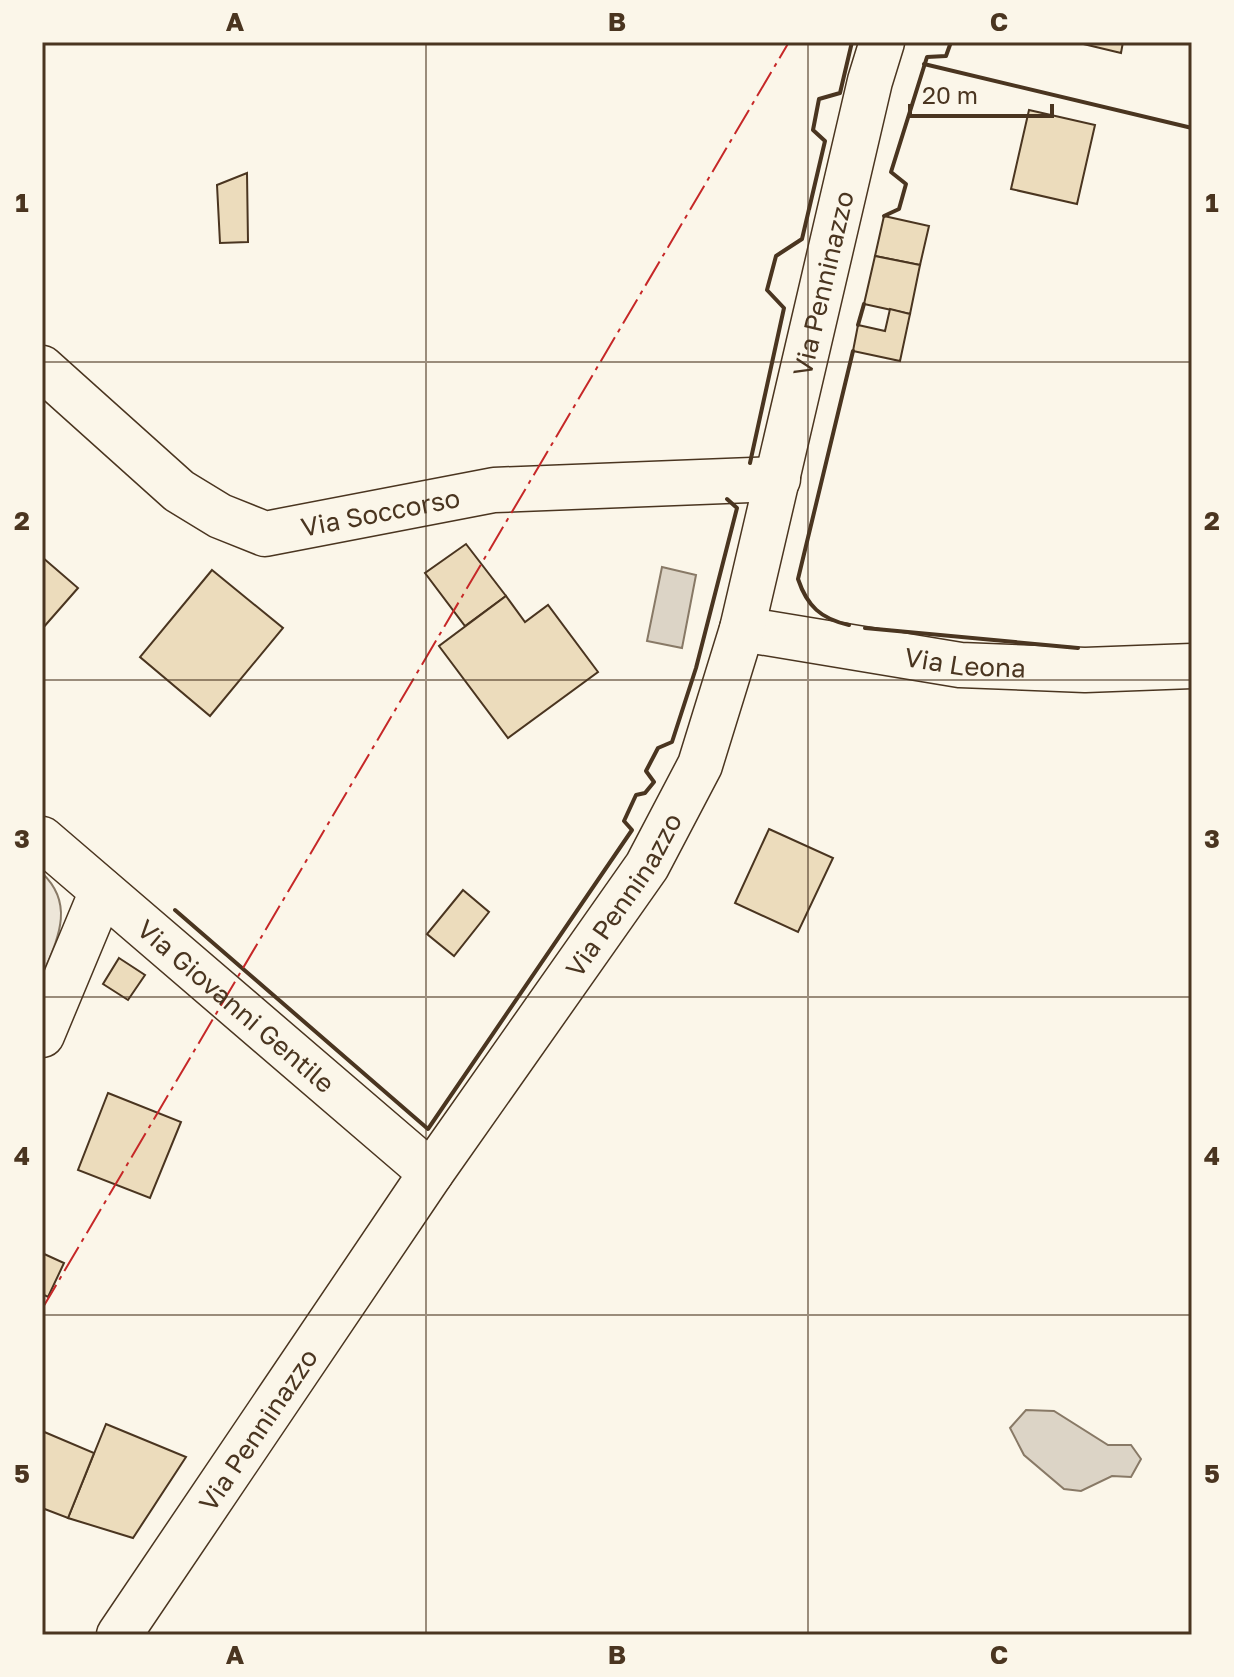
<svg xmlns="http://www.w3.org/2000/svg" width="1234" height="1677" font-family="'Golos Text',sans-serif">
<style>
.green{fill:#ede6d9;stroke:#887966;stroke-width:2}
.water{fill:#dcd4c6;stroke:#887966;stroke-width:2}
.building{fill:#ecdcbc;stroke:#4a3520;stroke-width:2}
.lines{fill:none;stroke-linecap:round;stroke-linejoin:round}
.minor-casing{stroke:#4a3520;stroke-width:47}
.minor{stroke:#fbf6e9;stroke-width:44}
.wall{stroke:#4a3520;stroke-width:4}
.power{stroke:#c62828;stroke-width:2;stroke-dasharray:28 6 4 6;stroke-linecap:butt}
.grid{fill:none;stroke:#4a3520;stroke-width:2;stroke-opacity:0.55}
.labels{text-anchor:middle;dominant-baseline:central;stroke-width:6;stroke-linejoin:round;paint-order:stroke}
.street-label{font-size:26px;fill:#4a3520;stroke:#fbf6e9}
.neatline{fill:none;stroke:#4a3520;stroke-width:3}
.grid-label{font-size:26px;text-anchor:middle;font-weight:bold;fill:#4a3520}
</style>
<rect width="100%" height="100%" fill="#fbf6e9"/>
<!-- green -->
<path class="green" d="M 42,873 C 76,905 57,940 42,976 Z"/>
<!-- water -->
<g class="water">
<polygon points="662,567 696,575 682,648 647,641"/>
<polygon points="1026,1410 1054,1411 1108,1445 1131,1445 1141,1459 1131,1477 1112,1476 1081,1491 1064,1489 1024,1455 1010,1428"/>
</g>
<!-- building -->
<g class="building">
<polygon points="1075,42 1123,42 1121,53"/>
<polygon points="1029,110 1095,125 1077,204 1011,189"/>
<polygon points="247,173 248,242 220,243 217,185"/>
<polygon points="884,216 929,226 920,265 875,256"/>
<polygon points="875,256 920,265 910,314 864,304"/>
<polygon points="890,309 910,314 900,361 853,351 858,325 885,331"/>
<polygon points="466,544 506,596 465,626 425,573"/>
<polygon points="42,557 78,588 42,629"/>
<polygon points="212,570 283,628 210,716 140,657"/>
<polygon points="506,596 525,622 548,605 598,672 508,738 439,646"/>
<polygon points="769,829 833,858 798,932 735,903"/>
<polygon points="463,890 489,912 454,956 427,934"/>
<polygon points="119,958 145,975 128,1000 103,984"/>
<polygon points="108,1093 181,1122 150,1198 78,1170"/>
<polygon points="42,1253 64,1263 48,1297 42,1294"/>
<polygon points="106,1424 186,1457 133,1538 68,1518"/>
<polygon points="42,1431 94,1453 68,1518 42,1508"/>
</g>
<g class="lines">
<!-- minor casing -->
<g class="minor-casing">
<g id="minor">
<path id="s1" d="M 42,368 L 179,491 L 220,516 L 265,534 L 494,490 L 778,479"/>
<path id="s2" d="M 742,629 L 960,665 L 1085,670 L 1192,666"/>
<path id="s3" d="M 42,839 L 431,1173"/>
<polyline points="42,1035 102,891"/>
<path id="s4" d="M 119,1635 L 431,1173 L 647,866 L 700,765 L 742,629 L 870,81 L 882,42"/>
</g>
</g>
<!-- minor -->
<use href="#minor" class="minor"/>
<!-- wall -->
<g class="wall">
<polyline points="924,64 1192,128"/>
<polyline points="884,216 899,209 906,184 891,172 927,57 946,56 951,42"/>
<polyline points="858,325 864,304"/>
<polyline points="750,463 784,308 767,290 776,256 802,239 825,141 813,130 819,99 840,93 852,42"/>
<path d="M 849,625 C 821,619 807,606 798,579 L 853,351"/>
<polyline points="865,628 1078,648"/>
<polyline points="175,910 428,1129 632,830 624,821 636,795 645,793 654,782 646,771 658,748 672,742 696,668 737,508 727,499"/>
</g>
<!-- power -->
<polyline class="power" points="42,1309 789,42"/>
</g>
<!-- grid -->
<path class="grid" d="M 426,42 L 426,1635M 808,42 L 808,1635M 42,362 L 1192,362M 42,680 L 1192,680M 42,997 L 1192,997M 42,1315 L 1192,1315"/>
<g class="labels">
<!-- street labels -->
<g class="street-label">
<text stroke="none"><textPath href="#s4" startOffset="1544">Via Penninazzo</textPath></text>
<text stroke="none"><textPath href="#s1" startOffset="398">Via Soccorso</textPath></text>
<text stroke="none"><textPath href="#s2" startOffset="226">Via Leona</textPath></text>
<text stroke="none"><textPath href="#s4" startOffset="896">Via Penninazzo</textPath></text>
<text stroke="none"><textPath href="#s3" startOffset="256">Via Giovanni Gentile</textPath></text>
<text stroke="none"><textPath href="#s4" startOffset="248">Via Penninazzo</textPath></text>
</g>
</g>
<!-- border -->
<rect width="1234" height="1677" fill="none" stroke="#fbf6e9" stroke-width="88"/>
<!-- scale -->
<path d="M910 104v12h142v-12" fill="none" stroke="#4a3520" stroke-width="4"/>
<text x="922" y="104" font-size="24" fill="#4a3520" stroke="#fbf6e9" stroke-width="6" paint-order="stroke">20 m</text>
<rect x="44" y="44" width="1146" height="1589" class="neatline"/>
<g class="grid-label">
<text x="235" y="31">A</text>
<text x="617" y="31">B</text>
<text x="999" y="31">C</text>
<text x="22" y="212">1</text>
<text x="1212" y="212">1</text>
<text x="22" y="530">2</text>
<text x="1212" y="530">2</text>
<text x="22" y="848">3</text>
<text x="1212" y="848">3</text>
<text x="22" y="1165">4</text>
<text x="1212" y="1165">4</text>
<text x="22" y="1483">5</text>
<text x="1212" y="1483">5</text>
<text x="235" y="1664">A</text>
<text x="617" y="1664">B</text>
<text x="999" y="1664">C</text>
</g>
</svg>
